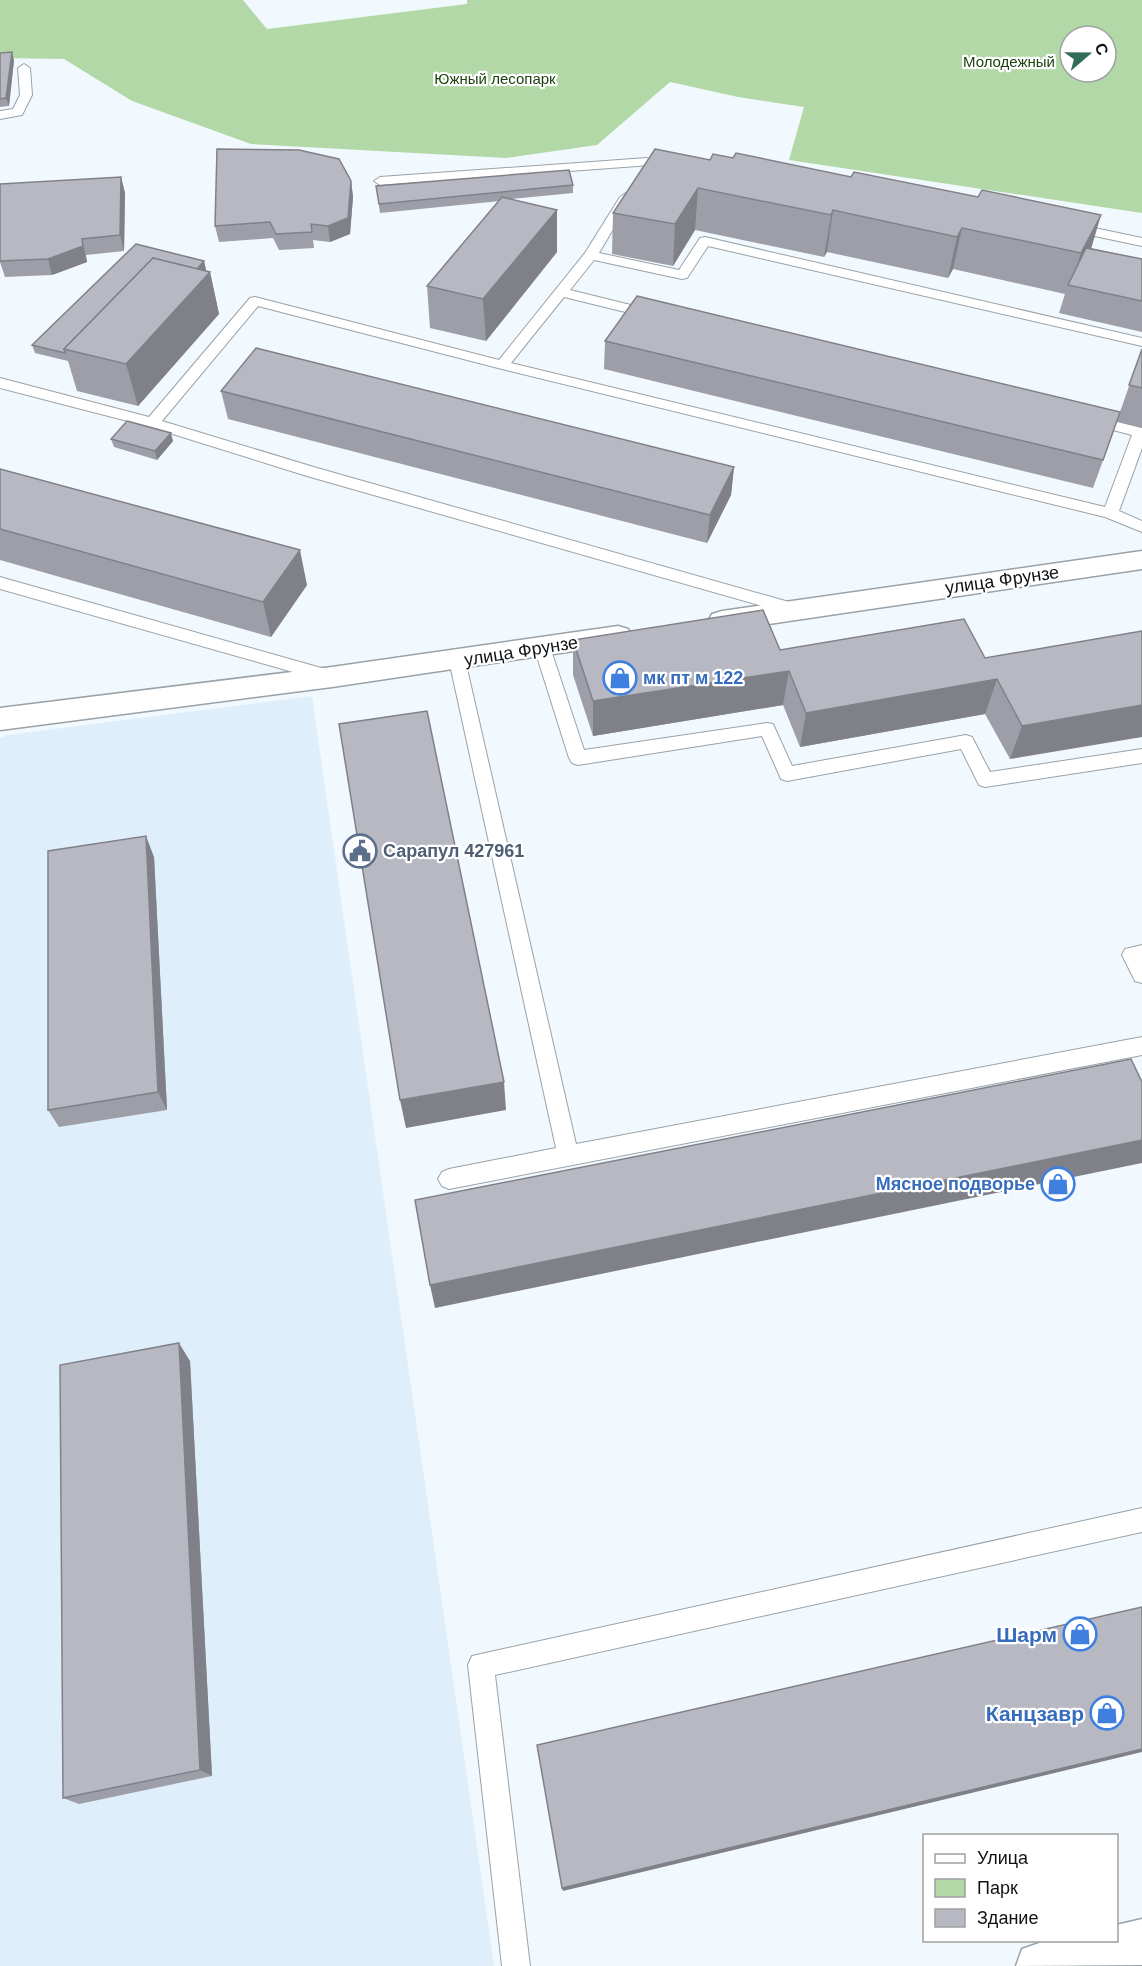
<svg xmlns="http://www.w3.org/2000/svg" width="1142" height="1966" font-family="Helvetica,sans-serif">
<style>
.built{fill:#deeefa}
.green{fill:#b3d8a8;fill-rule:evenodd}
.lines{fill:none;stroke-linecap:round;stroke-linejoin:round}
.lane-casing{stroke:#99a2a8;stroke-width:2}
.secondary-casing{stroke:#99a2a8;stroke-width:3}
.lane{fill:#fff;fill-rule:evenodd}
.secondary{fill:#fff;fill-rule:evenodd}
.wall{fill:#9d9ea7}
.shaded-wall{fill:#808188}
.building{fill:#b7b8c2;stroke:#808188;stroke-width:1.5}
.labels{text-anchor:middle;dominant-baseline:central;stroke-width:4.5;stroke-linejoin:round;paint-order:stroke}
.far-park-label{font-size:15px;fill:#1d410f;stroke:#fff}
.street-label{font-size:18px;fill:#101315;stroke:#fff}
.shop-label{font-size:18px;font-weight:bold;fill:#366cbe;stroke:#fff;text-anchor:start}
.service-label{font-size:18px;font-weight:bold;fill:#4e5e75;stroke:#fff;text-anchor:start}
.near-shop-label{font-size:21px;font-weight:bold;fill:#366cbe;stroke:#fff;text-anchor:end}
</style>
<rect width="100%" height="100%" fill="#f1f9fe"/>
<!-- built -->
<polygon class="built" points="312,696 494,1966 0,1966 0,738 8,735"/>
<!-- green -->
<path class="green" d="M 0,0 L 243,0 L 267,29 L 467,4 L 467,0 L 1142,0 L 1142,213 L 789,160 L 804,107 L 738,97 L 670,82 L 597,145 L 506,158 L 251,144 L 132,101 L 64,59 L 0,58 ZM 1070,36 L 1106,36 L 1106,72 L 1070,72 Z"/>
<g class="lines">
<!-- lane casing -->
<g class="lane-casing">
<g id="lane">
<polygon points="24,64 30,68 32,95 22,115 0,119 0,111 13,109 20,95 18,68"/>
<polygon points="647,158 653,162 651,165 380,185 374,181 380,177"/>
<polygon points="626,193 632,197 599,253 679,270 700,238 705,237 1142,338 1142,346 708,246 687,278 682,279 594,260 570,290 659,312 659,318 654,319 564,297 511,363 1105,507 1132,435 1086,423 1084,420 1091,415 1142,428 1142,448 1119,511 1142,521 1142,532 1105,517 502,369 258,306 162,421 317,468 803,606 805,610 797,616 307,476 147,426 0,388 0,378 149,417 250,298 255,297 499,360 585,253 620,197"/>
<polygon points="1071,223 1142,238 1142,246 1066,230 1066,224"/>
<polygon points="0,577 332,671 340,677 332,683 0,589"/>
<polygon points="542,641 550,647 584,750 767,723 773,724 792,766 966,735 972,737 990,772 1142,749 1142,763 985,787 979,785 961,749 787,781 781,779 762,736 578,765 572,763 569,758 534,647"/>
<polygon points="457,654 465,660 576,1144 1142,1037 1142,1055 449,1189 442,1186 438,1179 442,1172 449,1169 556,1148 449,660"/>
<polygon points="1142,945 1142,983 1135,981 1122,955 1125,949"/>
<polygon points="1142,1508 1142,1532 495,1675 530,1966 502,1966 468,1665 472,1656"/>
</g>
</g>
<!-- secondary casing -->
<g class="secondary-casing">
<g id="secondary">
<polygon points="1142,551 1142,569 722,631 712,628 708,621 712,614 722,611"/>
<polygon points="618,626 628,629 632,636 628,643 332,687 0,730 0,708 332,667"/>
<polygon points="1142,1919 1142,1965 1016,1966 1022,1949 1048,1940 1116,1940 1116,1925"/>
</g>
</g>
<!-- lane -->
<use href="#lane" class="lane"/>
<!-- secondary -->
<use href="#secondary" class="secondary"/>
</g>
<!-- wall -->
<g class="wall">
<polygon points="0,53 14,60 9,106 0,107"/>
<polygon points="655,149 1091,248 1142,259 1142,332 1059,313 1065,294 953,269 948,278 827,252 824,257 695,230 673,266 612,254 613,213"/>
<polygon points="121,177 125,193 124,251 86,255 87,262 52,275 5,277 0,262 0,184"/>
<polygon points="351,181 353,197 350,234 330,242 313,240 314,248 279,250 273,238 219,242 215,226"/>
<polygon points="573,185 573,193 511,199 557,252 486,341 430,328 427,286 500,201 380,213 376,186"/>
<polygon points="204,261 206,270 205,271 210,272 219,314 138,406 77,391 68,361 35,353 32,345"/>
<polygon points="605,341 1120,412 1142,349 1142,428 1117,422 1093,488 604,369"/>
<polygon points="221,391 734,467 731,495 707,543 228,419"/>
<polygon points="111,439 173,441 157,460 114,447"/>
<polygon points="0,469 307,585 271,637 0,560"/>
<polygon points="1142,631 1010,759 985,714 800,747 783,705 593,736 573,675 573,640 780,650 985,658"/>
<polygon points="154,857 167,1110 59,1127 48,1110"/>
<polygon points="190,1361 212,1776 79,1804 63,1798"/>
</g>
<!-- shaded-wall -->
<g class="shaded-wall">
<polygon points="12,52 14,60 9,106 6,98"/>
<polygon points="121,177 125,193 124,251 120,235"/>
<polygon points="351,181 353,197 350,234 330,242 328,226"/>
<polygon points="698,188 695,230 673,266 675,224"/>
<polygon points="557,210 557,252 486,341 483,299"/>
<polygon points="833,210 827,252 824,257 831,215"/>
<polygon points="1101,215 1089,256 1071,285 1081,253"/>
<polygon points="962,228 953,269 948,278 957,237"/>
<polygon points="82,239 87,262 52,275 48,259"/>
<polygon points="204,261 206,270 174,302 172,294"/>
<polygon points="210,272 219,314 138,406 126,364"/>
<polygon points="171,433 173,441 157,460 155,451"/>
<polygon points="734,467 731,495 707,543 710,515"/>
<polygon points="300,550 307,585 271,637 263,602"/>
<polygon points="789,671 783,705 593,736 593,701"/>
<polygon points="997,679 985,714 800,747 806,713"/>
<polygon points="1142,705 1142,737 1010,759 1022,726"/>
<polygon points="146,836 154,857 167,1110 158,1092"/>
<polygon points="504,1082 506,1110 406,1128 400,1100"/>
<polygon points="1142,1140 1142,1163 435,1308 430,1285"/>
<polygon points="179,1343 190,1361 212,1776 200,1770"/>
<polygon points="1142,1749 1142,1752 563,1891 562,1888"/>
</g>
<!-- building -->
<g class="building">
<polygon points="12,52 6,98 0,99 0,53"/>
<polygon points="217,149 299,150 339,159 351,181 348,218 328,226 311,224 312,232 276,234 270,222 215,226"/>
<polygon points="655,149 710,160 713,154 733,158 736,153 851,177 854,172 978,197 982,190 1101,215 1081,253 962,228 957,237 833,210 831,215 698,188 675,224 613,213"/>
<polygon points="569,170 573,185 379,204 376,186"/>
<polygon points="121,177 120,235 82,239 83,246 48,259 0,261 0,184"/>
<polygon points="502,197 557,210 483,299 427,286"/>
<polygon points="136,244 204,261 197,269 153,258 64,349 65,353 32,345"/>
<polygon points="1086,248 1142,259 1142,301 1068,285"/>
<polygon points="153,258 210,272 126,364 64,349"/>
<polygon points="637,296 1120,412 1103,460 605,341"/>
<polygon points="256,348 734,467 710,515 221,391"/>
<polygon points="1142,349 1142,388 1129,385"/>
<polygon points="127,421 171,433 155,451 111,439"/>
<polygon points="0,469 300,550 263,602 0,529"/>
<polygon points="763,610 780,650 964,619 985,658 1142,631 1142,705 1022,726 997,679 806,713 789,671 593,701 573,640"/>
<polygon points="427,711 504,1082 400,1100 339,724"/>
<polygon points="146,836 158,1092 48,1110 48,851"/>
<polygon points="1131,1059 1142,1082 1142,1140 430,1285 415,1200"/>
<polygon points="179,1343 200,1770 63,1798 60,1365"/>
<polygon points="1142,1607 1142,1749 562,1888 537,1745"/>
</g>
<!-- icons -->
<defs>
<g id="shop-ring" transform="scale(1.725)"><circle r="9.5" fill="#fff" stroke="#3f7fe0" stroke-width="1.5"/><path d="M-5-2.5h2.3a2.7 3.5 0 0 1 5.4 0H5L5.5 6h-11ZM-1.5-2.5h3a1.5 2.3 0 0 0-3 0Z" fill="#3f7fe0"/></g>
<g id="civic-ring" transform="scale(1.725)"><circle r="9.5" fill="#fff" stroke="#5c6f8a" stroke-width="1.5"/><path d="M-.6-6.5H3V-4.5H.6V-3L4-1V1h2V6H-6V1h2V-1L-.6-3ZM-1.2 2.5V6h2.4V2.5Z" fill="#5c6f8a"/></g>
</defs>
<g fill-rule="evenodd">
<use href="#shop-ring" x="620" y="678"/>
<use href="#civic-ring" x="360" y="851"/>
<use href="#shop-ring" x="1058" y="1184"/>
<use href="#shop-ring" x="1080" y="1634"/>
<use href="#shop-ring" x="1107" y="1713"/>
</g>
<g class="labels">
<!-- far-park labels -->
<g class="far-park-label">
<text x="1009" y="61">Молодежный</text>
<text x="495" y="78">Южный лесопарк</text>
</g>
<!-- street labels -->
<g class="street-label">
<text transform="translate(1002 580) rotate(-8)">улица Фрунзе</text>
<text transform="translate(521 651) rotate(-9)">улица Фрунзе</text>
</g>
<!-- shop labels -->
<g class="shop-label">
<text x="643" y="678">мк пт м 122</text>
<text x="1035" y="1184" text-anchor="end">Мясное подворье</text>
</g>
<!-- service labels -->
<g class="service-label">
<text x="383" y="851">Сарапул 427961</text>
</g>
<!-- near-shop labels -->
<g class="near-shop-label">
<text x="1057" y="1634">Шарм</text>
<text x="1084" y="1713">Канцзавр</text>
</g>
</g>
<!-- legend -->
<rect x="923" y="1834" width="195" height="108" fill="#ffffff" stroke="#9fa1a1" stroke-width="1.5"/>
<rect x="935" y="1854" width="30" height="9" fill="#ffffff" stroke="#9fa1a1" stroke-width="1.5"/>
<text x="977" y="1864" font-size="18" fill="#101315">Улица</text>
<rect x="935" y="1879" width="30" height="18" fill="#b3d8a8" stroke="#9fa1a1" stroke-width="1.5"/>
<text x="977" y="1894" font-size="18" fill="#101315">Парк</text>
<rect x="935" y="1909" width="30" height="18" fill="#b7b8c2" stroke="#9fa1a1" stroke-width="1.5"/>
<text x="977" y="1924" font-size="18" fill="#101315">Здание</text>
<!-- north arrow -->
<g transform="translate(1088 54) rotate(70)"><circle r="28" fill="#ffffff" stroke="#9fa1a1" stroke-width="1.5"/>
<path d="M0-4.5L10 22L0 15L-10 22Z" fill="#316d59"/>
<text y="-9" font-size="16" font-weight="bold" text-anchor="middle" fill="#101315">С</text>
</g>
</svg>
